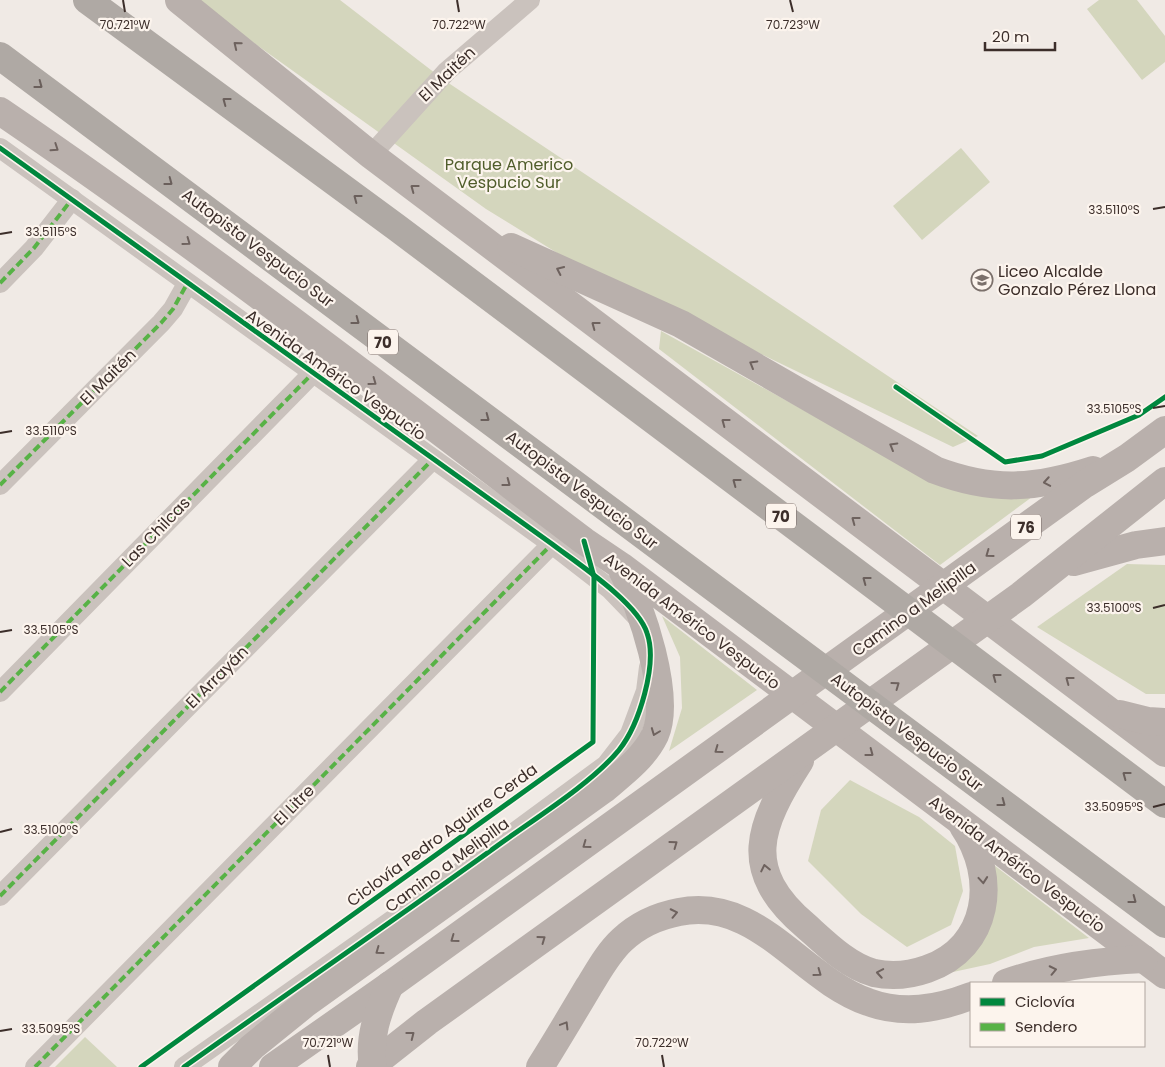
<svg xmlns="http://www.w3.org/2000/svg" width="1165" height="1067" font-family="Poppins,sans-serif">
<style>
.green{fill:#d4d6bd}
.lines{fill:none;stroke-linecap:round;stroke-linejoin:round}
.minor{stroke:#cac2bd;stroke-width:20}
.primary{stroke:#b9b0ac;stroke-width:28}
.motorway{stroke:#afa9a4;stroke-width:28}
.quiet{stroke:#57b246;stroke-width:4;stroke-dasharray:8 4;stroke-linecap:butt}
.cycleway-casing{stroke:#fcf4ed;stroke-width:8}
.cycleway{stroke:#00873e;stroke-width:5}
.oneway{stroke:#6e625e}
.oneway2{stroke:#6a5f5b}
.ticks{fill:none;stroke:#3c2e2a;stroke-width:2}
.labels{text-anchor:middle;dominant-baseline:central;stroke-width:4.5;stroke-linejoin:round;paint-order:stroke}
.shield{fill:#fcf4ed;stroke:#766964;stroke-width:1}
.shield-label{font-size:15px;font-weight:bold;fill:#3c2e2a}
.street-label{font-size:16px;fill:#3c2e2a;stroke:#fcf4ed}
.park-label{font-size:16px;fill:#505d2b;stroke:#fcf4ed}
.poi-label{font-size:16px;fill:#3c2e2a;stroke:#fcf4ed;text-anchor:start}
.ticks-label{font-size:12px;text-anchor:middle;fill:#3c2e2a;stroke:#fcf4ed;stroke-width:4.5;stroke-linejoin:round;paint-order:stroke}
</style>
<rect width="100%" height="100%" fill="#f0eae5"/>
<!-- green -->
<g class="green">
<polygon points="194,0 340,0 444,80 978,436 953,447 575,264 486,209"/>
<polygon points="1099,0 1137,0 1165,36 1165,62 1142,80 1087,9"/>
<polygon points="961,148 990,182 922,240 893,206"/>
<polygon points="661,331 913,471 1032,497 940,565 659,349"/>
<polygon points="1127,564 1165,565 1165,694 1146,694 1037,627"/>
<polygon points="662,616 757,690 669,751 682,708 680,657"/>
<polygon points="850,780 919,817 955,846 963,891 951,925 907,947 861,914 808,861 821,810"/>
<polygon points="990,862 1089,938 1034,947 990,964 930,977 980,944 995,910"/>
<polygon points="85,1037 117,1067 55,1067"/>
</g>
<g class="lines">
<!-- minor -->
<g class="minor">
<polyline points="0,148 552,544 610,589 636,616"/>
<polyline points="371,155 447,71 530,0"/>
<polyline points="0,283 34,248 72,199"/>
<polyline points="0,485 161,323 173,309 187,284"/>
<polyline points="0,692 313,373"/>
<polyline points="0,896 433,459"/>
<polyline points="35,1067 552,544"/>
<polyline points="184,1067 469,866 606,765 630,734 646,691 649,667"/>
</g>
<!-- primary -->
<g class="primary">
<polyline points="179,0 371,155 1165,753"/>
<path d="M 0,111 C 200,247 391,395 584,541 L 621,566 L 1165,975"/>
<path d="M 511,247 L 681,324 L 935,470 C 993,492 1035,489 1093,470"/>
<polyline points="1074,562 1136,545 1165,541"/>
<polyline points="1120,714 1148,721 1165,722"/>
<path d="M 800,761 C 758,826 740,870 806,926 C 826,944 848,966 874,973 C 892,977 910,975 927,969 C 990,947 998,877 963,826"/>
<path d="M 1006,983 C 1051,967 1097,961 1144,959"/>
<path d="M 232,1067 L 252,1047 L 305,1004 L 603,790 C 622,774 644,758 655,735 C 672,697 641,605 622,570"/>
<polyline points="273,1067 390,985 1085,484 1127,458 1165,430"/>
<polyline points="370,1067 427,1022 1021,595 1165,481"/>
<path d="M 373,1067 C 368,1038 378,1011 390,985"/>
<path d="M 540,1067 C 557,1040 573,1013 589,986 C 599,970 608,953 622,940 C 638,925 658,916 679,912 C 758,896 801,979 868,1002 C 903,1015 937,1009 971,996"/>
</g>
<!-- motorway -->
<g class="motorway">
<polyline points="87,0 396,227 1165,804"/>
<polyline points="0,56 1165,924"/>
</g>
<!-- quiet -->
<g class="quiet">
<polyline points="0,283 34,248 72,199"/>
<polyline points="0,485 161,323 173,309 187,284"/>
<polyline points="0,692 313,373"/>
<polyline points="0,896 433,459"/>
<polyline points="35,1067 552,544"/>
</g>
<!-- cycleway casing -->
<g class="cycleway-casing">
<g id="cycleway">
<path d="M 0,148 L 552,544 C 577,563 638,603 647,633 C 658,664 639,725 619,750 C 591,784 534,819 497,846 C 393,921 288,993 184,1067"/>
<polyline points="896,387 1005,462 1042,456 1139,415 1165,397"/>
<polyline points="141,1067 593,742 594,577 584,541"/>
</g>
</g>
<!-- cycleway -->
<use href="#cycleway" class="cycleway"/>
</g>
<!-- one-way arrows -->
<defs><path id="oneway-chevron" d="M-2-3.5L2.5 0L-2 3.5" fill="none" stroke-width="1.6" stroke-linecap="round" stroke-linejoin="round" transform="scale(1.25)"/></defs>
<g class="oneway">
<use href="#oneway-chevron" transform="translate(237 45) rotate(-141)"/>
<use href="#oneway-chevron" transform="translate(55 148) rotate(34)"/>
<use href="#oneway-chevron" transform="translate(414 188) rotate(-143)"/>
<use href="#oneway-chevron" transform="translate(187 242) rotate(36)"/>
<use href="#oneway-chevron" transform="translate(560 270) rotate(-155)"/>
<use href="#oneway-chevron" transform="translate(595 325) rotate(-143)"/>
<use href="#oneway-chevron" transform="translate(753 364) rotate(-150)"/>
<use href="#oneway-chevron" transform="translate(373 382) rotate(36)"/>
<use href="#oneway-chevron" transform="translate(725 422) rotate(-143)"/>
<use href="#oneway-chevron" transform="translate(893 446) rotate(-150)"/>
<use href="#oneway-chevron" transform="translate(1047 482) rotate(170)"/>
<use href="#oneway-chevron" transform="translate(507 483) rotate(37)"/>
<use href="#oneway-chevron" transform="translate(855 520) rotate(-143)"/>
<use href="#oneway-chevron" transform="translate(989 554) rotate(144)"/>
<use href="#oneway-chevron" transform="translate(1069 680) rotate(-143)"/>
<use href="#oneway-chevron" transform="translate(896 685) rotate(-36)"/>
<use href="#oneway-chevron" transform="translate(655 732) rotate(111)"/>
<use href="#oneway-chevron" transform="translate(718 750) rotate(144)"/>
<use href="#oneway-chevron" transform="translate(870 753) rotate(37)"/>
<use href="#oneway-chevron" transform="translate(674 844) rotate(-36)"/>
<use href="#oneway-chevron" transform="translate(586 845) rotate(144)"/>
<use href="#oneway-chevron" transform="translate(765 868) rotate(-102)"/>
<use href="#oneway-chevron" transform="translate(983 880) rotate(85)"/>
<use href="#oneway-chevron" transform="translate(674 913) rotate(-12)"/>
<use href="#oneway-chevron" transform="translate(454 939) rotate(144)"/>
<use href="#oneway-chevron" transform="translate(542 939) rotate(-36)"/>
<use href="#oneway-chevron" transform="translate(379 951) rotate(144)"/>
<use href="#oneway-chevron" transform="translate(1053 970) rotate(-12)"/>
<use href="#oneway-chevron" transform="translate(818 973) rotate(36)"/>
<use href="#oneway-chevron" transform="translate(880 973) rotate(-170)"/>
<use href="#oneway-chevron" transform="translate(565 1025) rotate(-59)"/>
<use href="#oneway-chevron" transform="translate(411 1035) rotate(-38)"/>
</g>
<g class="oneway2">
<use href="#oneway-chevron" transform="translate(39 85) rotate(37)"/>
<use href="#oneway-chevron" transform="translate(226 101) rotate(-143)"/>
<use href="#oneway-chevron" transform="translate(169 182) rotate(37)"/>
<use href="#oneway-chevron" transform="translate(357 198) rotate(-143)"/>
<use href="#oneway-chevron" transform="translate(356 321) rotate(37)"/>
<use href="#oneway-chevron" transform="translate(486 418) rotate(37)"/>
<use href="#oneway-chevron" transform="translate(736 482) rotate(-143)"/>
<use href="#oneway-chevron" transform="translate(866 580) rotate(-143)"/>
<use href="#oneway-chevron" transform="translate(996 677) rotate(-143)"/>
<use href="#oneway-chevron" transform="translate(1126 775) rotate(-143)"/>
<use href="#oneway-chevron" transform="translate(1002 803) rotate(37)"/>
<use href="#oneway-chevron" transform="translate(1133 900) rotate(37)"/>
</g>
<!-- ticks -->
<path class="ticks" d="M 123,0 L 125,12M 457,0 L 459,12M 790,0 L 793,12M 1153,209 L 1165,207M 0,234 L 12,232M 1153,408 L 1165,406M 0,433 L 12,431M 1153,608 L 1165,605M 0,632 L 12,630M 1153,807 L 1165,804M 0,832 L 12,829M 0,1031 L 12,1029M 328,1055 L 330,1067M 662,1055 L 664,1067"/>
<!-- icons -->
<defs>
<g id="school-ring" transform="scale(1.125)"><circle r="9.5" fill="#fcf4ed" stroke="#7b706b" stroke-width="1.5"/><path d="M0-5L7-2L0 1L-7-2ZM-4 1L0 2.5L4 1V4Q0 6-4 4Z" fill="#7b706b"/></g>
</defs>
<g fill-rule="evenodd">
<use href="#school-ring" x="982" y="280"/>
</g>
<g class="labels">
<!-- shield labels -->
<g class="shield">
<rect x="368" y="329.5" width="30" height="25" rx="4"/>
<rect x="766" y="503.5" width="30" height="25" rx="4"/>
<rect x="1011" y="514.5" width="30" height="25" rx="4"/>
</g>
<g class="shield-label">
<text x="383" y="342">70</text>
<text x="781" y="516">70</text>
<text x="1026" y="527">76</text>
</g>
<!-- street labels -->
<g class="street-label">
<text transform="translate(447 74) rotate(-44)">El Maitén</text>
<text transform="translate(258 248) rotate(37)">Autopista Vespucio Sur</text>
<text transform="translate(336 375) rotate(35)">Avenida Américo Vespucio</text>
<text transform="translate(108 377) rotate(-45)">El Maitén</text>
<text transform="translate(582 490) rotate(37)">Autopista Vespucio Sur</text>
<text transform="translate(156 532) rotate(-46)">Las Chilcas</text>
<text transform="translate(914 609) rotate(-36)">Camino a Melipilla</text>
<text transform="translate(692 621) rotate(37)">Avenida Américo Vespucio</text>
<text transform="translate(217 677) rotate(-45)">El Arrayán</text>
<text transform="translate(907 732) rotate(37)">Autopista Vespucio Sur</text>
<text transform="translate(294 805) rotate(-45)">El Litre</text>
<text transform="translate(442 835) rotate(-36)">Ciclovía Pedro Aguirre Cerda</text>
<text transform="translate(1017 864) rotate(37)">Avenida Américo Vespucio</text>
<text transform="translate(447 865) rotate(-36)">Camino a Melipilla</text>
</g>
<!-- park labels -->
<g class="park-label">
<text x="509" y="164">Parque Americo<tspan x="509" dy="18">Vespucio Sur</tspan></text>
</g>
<!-- poi labels -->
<g class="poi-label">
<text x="998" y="271">Liceo Alcalde<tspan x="998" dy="18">Gonzalo Pérez Llona</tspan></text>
</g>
</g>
<g class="ticks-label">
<text x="125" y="29">70.721°W</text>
<text x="459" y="29">70.722°W</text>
<text x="793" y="29">70.723°W</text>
<text x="1114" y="214">33.5110°S</text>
<text x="51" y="236">33.5115°S</text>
<text x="1114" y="413">33.5105°S</text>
<text x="51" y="435">33.5110°S</text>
<text x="1114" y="612">33.5100°S</text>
<text x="51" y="634">33.5105°S</text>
<text x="1114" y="811">33.5095°S</text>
<text x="51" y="834">33.5100°S</text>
<text x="51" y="1033">33.5095°S</text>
<text x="328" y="1047">70.721°W</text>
<text x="662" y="1047">70.722°W</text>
</g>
<!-- legend -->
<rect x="970" y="982" width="175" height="65" fill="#fcf4ed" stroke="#afa59f"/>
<rect x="980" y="998" width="25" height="8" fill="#00873e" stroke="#afa59f"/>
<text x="1015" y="1007" font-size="15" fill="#3c2e2a">Ciclovía</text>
<rect x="980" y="1023" width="25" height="8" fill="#57b246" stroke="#afa59f"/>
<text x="1015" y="1032" font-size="15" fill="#3c2e2a">Sendero</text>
<!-- scale -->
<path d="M985 42v8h70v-8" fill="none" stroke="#3c2e2a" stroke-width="2.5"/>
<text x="992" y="42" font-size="15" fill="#3c2e2a" stroke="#fcf4ed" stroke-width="4" paint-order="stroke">20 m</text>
</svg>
